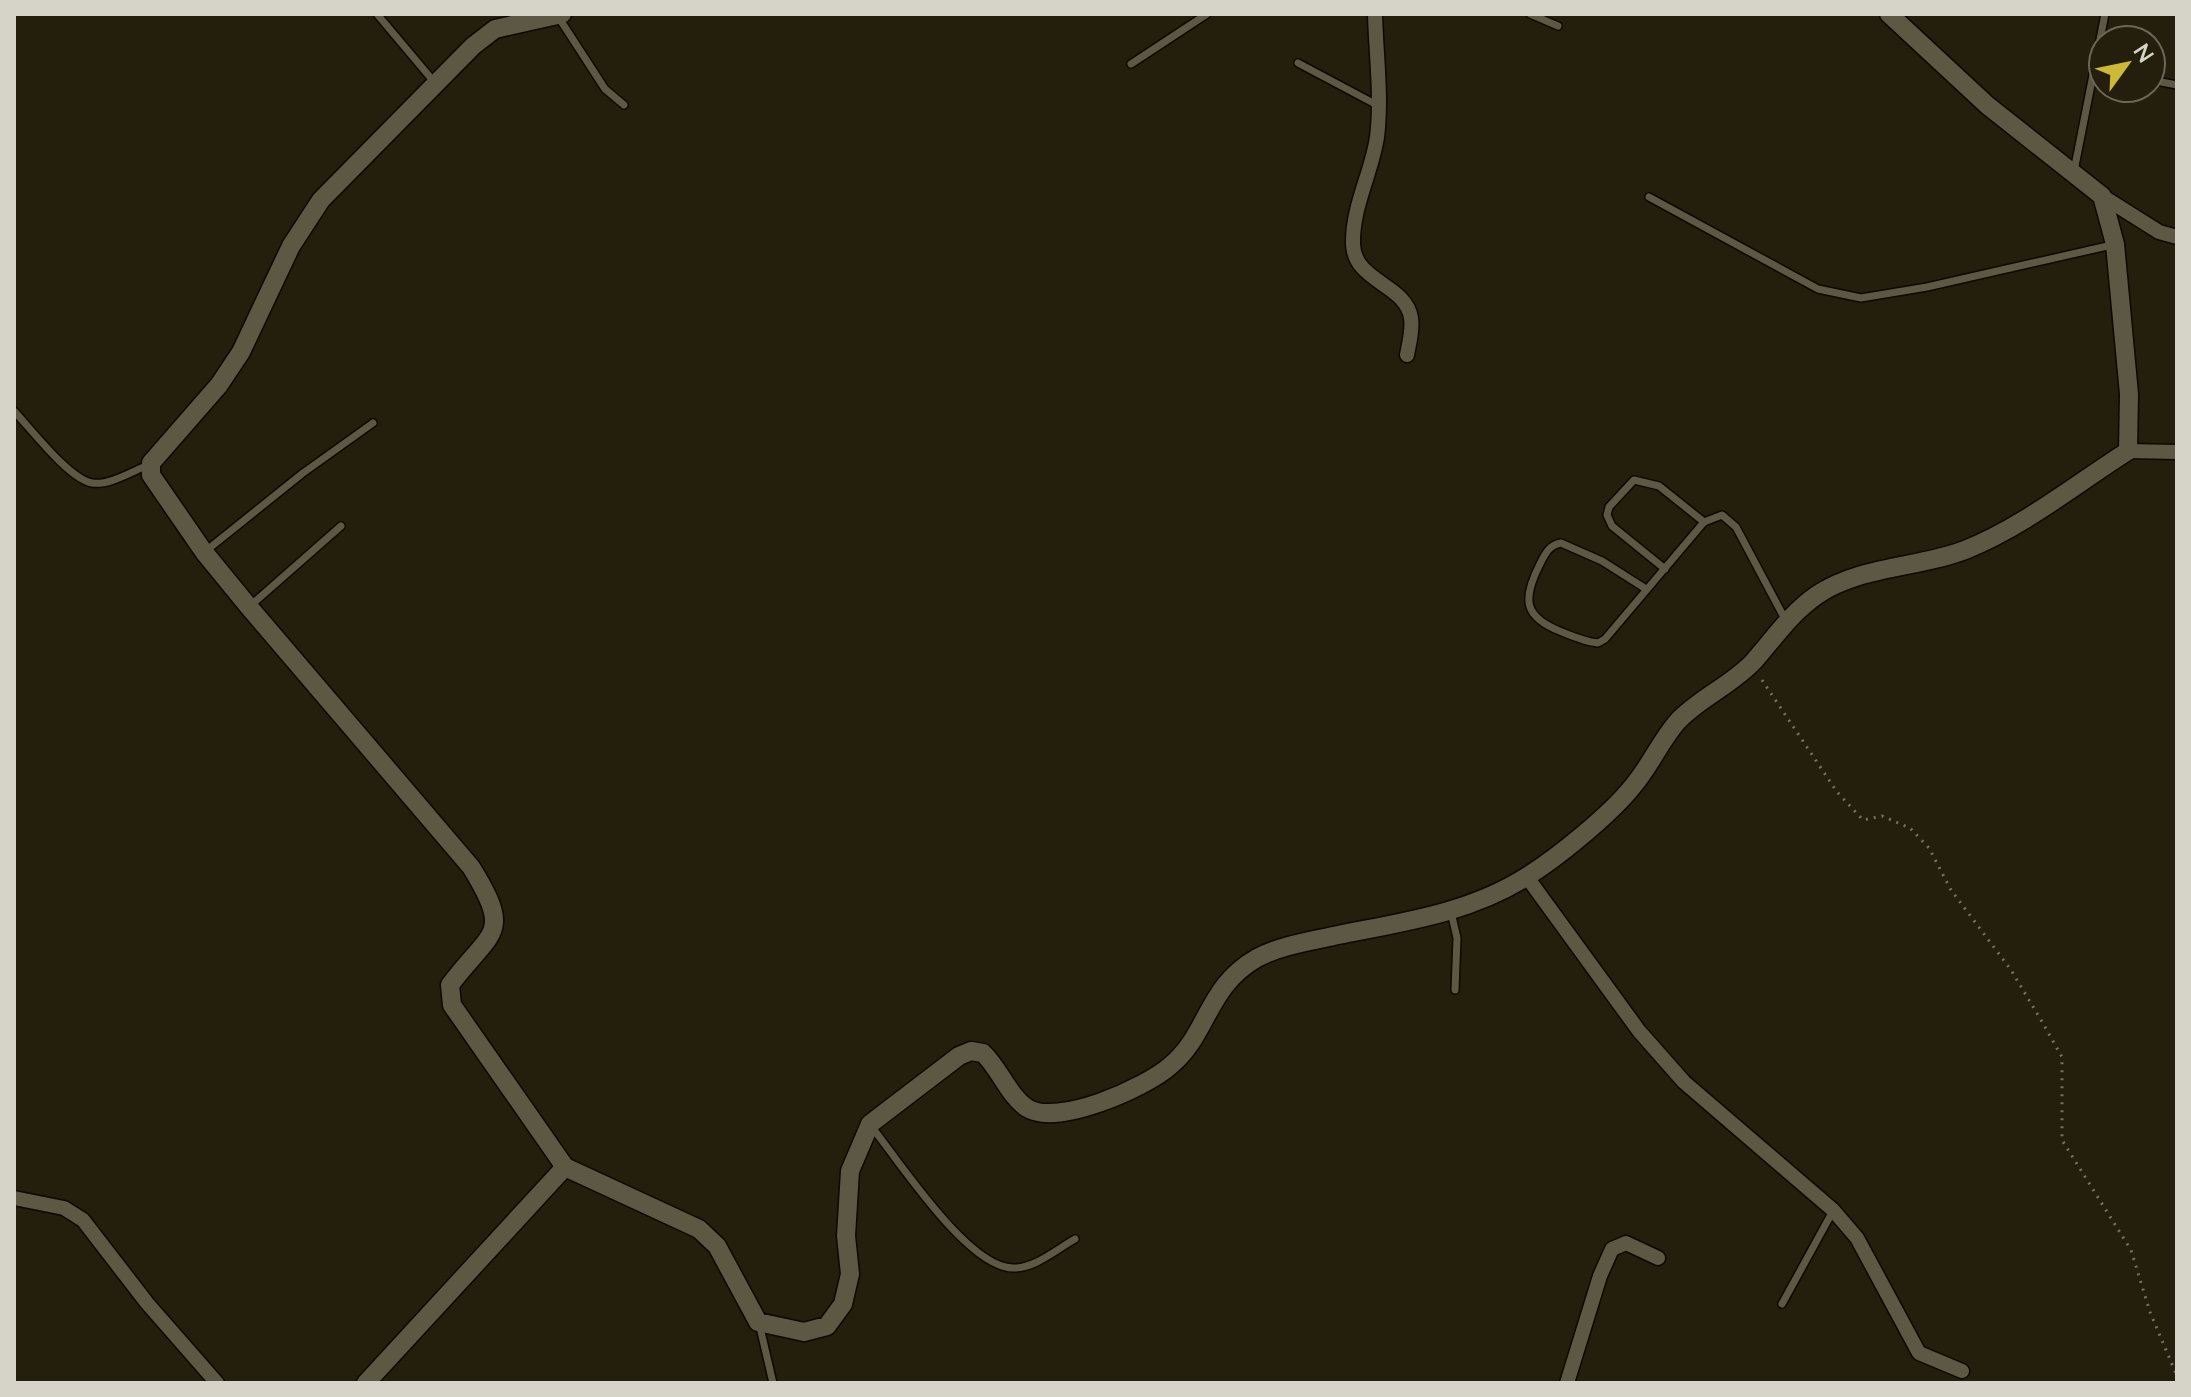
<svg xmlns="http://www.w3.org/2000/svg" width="2191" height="1397" font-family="Lato,sans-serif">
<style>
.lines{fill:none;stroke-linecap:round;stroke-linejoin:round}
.service-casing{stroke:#0c0800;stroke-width:10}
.minor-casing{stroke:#0c0800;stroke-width:17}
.tertiary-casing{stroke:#0c0800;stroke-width:21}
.path{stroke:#747162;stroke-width:3;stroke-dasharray:2 6;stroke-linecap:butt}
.service{stroke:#5c5843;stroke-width:7}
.minor{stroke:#5c5843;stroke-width:14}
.tertiary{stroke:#5c5843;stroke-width:18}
</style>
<rect width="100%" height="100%" fill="#231f0c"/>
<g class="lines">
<!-- service casing -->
<g class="service-casing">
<g id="service">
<polyline points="377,14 435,83"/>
<polyline points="1530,14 1558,26"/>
<polyline points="559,18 605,89 624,105"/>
<polyline points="1298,63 1377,105"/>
<polyline points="1131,64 1207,14"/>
<polyline points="2151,80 2177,85"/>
<polyline points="2074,171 2105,14"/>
<polyline points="1649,197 1818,289 1861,298 1927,287 2112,245"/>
<path d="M 14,411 C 31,429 69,479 92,483 C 110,486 134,470 151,464"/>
<polyline points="207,550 303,473 373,423"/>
<polyline points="1665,569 1612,526 1607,515 1609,507 1634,480 1659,486 1704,522"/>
<path d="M 1646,589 L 1602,561 L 1561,543 C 1549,545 1545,554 1540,564 C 1522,599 1523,617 1562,632 C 1574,637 1586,642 1598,643 L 1605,639 L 1704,522 L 1722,515 L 1736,527 L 1786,621"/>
<polyline points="250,606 341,526"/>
<polyline points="1451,912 1457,938 1455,990"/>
<path d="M 871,1126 C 899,1161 968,1268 1013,1268 C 1034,1269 1057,1249 1075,1239"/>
<polyline points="1782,1304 1833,1211"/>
<polyline points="759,1323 773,1383"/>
</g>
</g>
<!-- minor casing -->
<g class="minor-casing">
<g id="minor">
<path d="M 1375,14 C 1376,54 1382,97 1377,137 C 1372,172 1352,207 1353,244 C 1354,282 1406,284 1411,318 C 1413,330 1409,343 1407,355"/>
<polyline points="2102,196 2159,232 2177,237"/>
<polyline points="2128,451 2177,452"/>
<polyline points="1527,877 1639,1031 1684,1082 1833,1210 1857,1238 1919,1353 1962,1371"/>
<polyline points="14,1198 64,1208 83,1220 147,1303 217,1383"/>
<polyline points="1567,1383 1600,1276 1612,1249 1626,1243 1658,1258"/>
</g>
</g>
<!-- tertiary casing -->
<g class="tertiary-casing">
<g id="tertiary">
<path d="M 562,14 L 495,29 L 473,46 L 321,200 L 291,246 L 241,352 L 219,385 L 151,463 L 151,475 L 204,552 L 249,607 L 471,867 C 514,936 491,930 450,985 L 452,1005 L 565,1167"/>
<path d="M 366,1383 L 565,1167 L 699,1229 L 717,1246 L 758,1322 L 804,1332 L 827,1326 L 843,1304 L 850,1274 L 846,1236 L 850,1171 L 870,1124 L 959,1056 L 971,1051 L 983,1053 C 999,1068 1009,1096 1027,1108 C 1057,1127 1145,1088 1170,1066 C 1209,1034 1206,987 1257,958 C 1281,945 1312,941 1338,935 C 1403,922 1469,913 1526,877 C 1557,858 1611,814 1633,786 C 1650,766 1660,742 1677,722 C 1699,698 1732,685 1754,661 C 1775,637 1791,613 1817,595 C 1859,566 1919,568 1965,550 C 2023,527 2076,484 2128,451 L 2129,394 L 2115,244 L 2102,196 L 1987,105 L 1889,14"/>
</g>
</g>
<!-- path -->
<polyline class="path" points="1762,680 1837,792 1863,820 1882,816 1910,828 1929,848 1951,890 2011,970 2041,1020 2062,1057 2062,1140 2131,1250 2150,1312 2177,1376"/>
<!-- service -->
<use href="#service" class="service"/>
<!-- minor -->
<use href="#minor" class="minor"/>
<!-- tertiary -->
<use href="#tertiary" class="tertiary"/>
</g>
<!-- border -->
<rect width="2191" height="1397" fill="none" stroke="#d6d4c8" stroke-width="32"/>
<!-- north arrow -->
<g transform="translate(2127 64) rotate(57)"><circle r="38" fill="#231f0c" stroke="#6b6757" stroke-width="2"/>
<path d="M0-6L14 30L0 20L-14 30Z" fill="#ceb837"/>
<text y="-12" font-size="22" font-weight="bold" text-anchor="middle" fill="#d6d4c8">N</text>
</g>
</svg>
